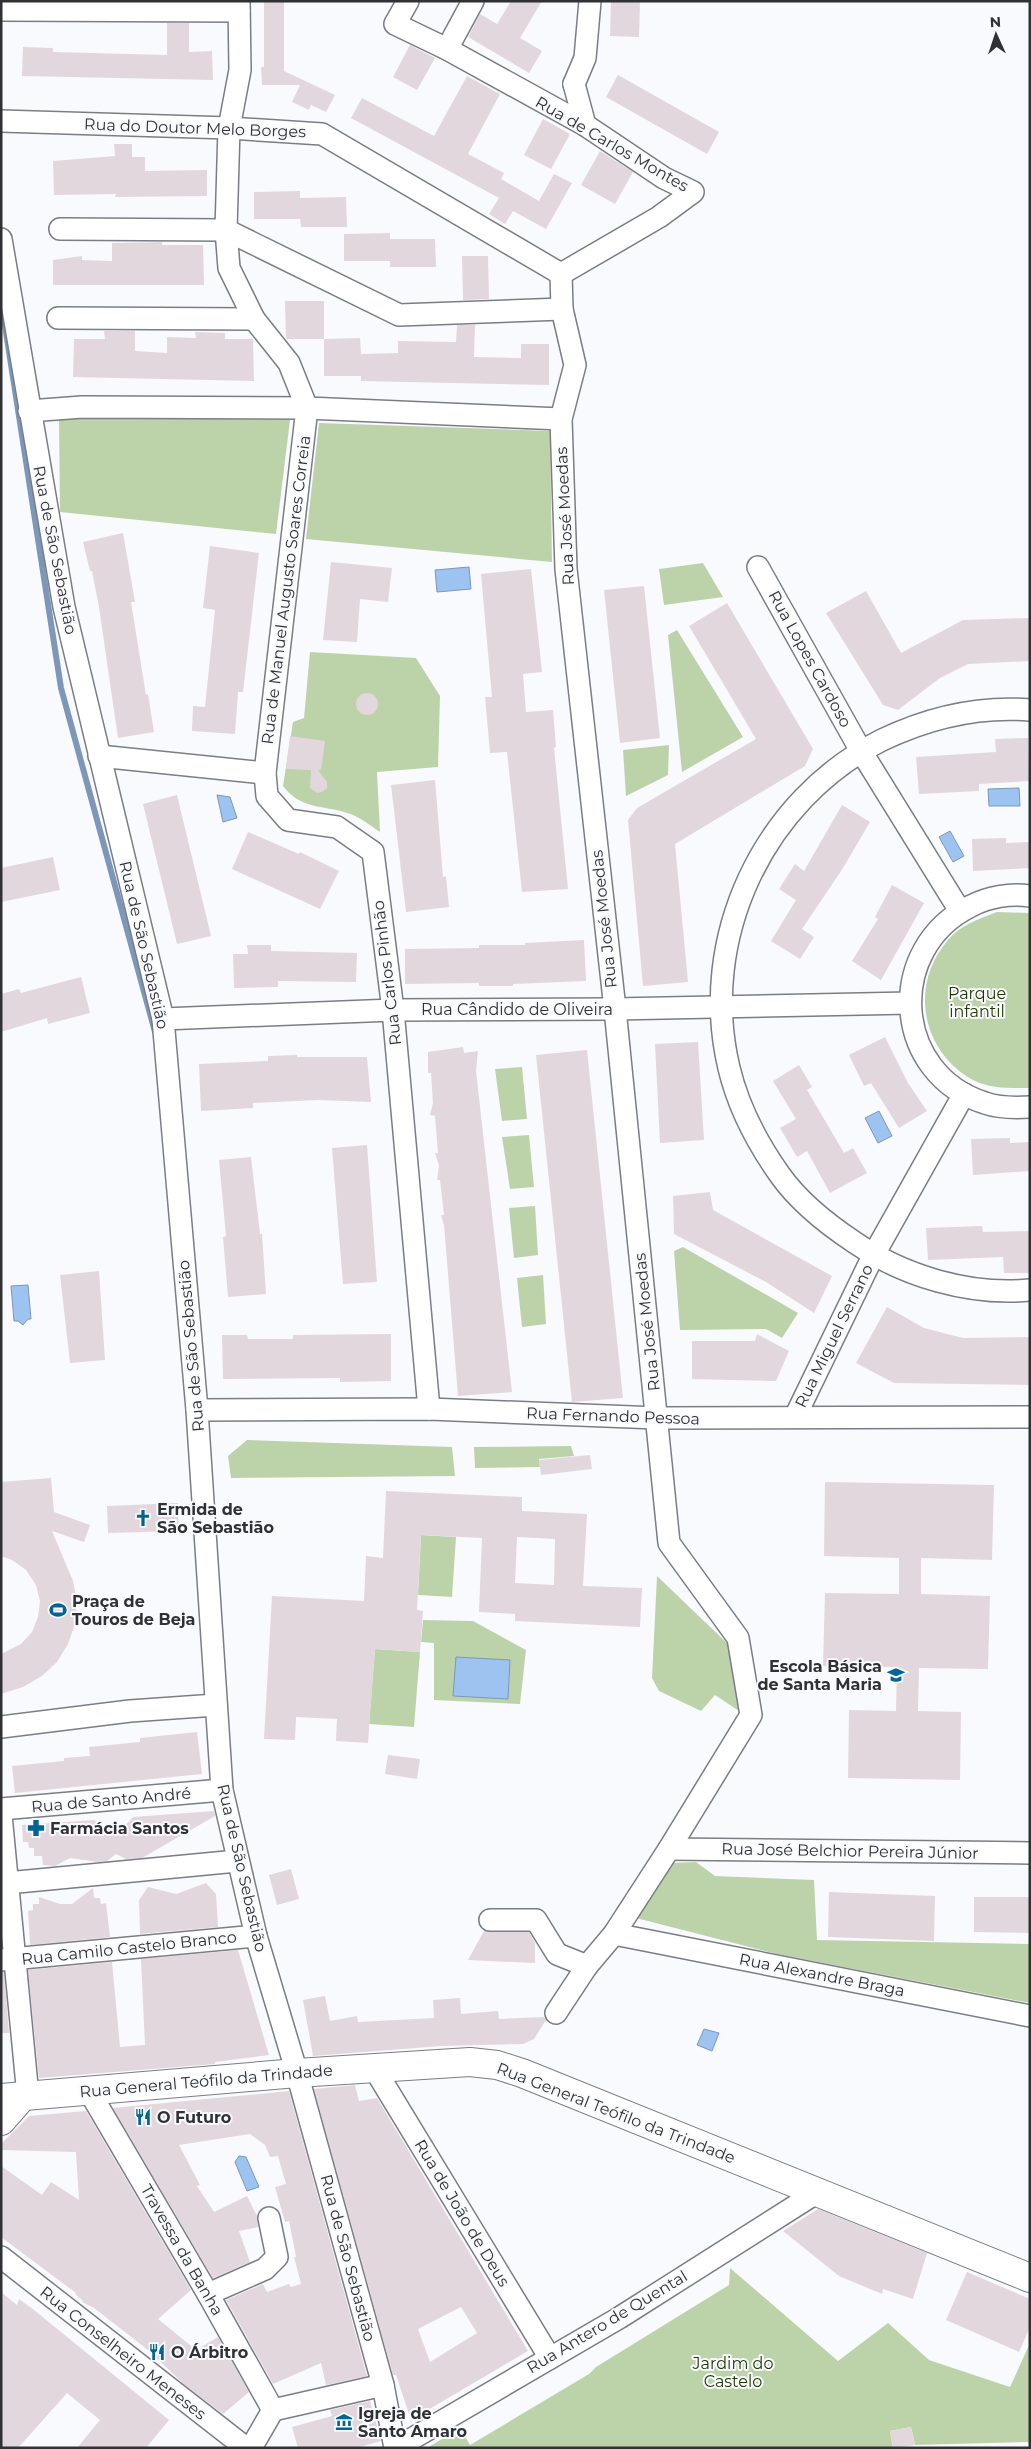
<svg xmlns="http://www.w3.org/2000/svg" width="1031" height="2449" font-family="Montserrat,sans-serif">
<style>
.green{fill:#bcd3aa}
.water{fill:#9dc3f1;stroke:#7c97b9}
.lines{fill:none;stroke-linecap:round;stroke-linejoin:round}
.stream{stroke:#7c97b9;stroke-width:6}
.building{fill:#e2d7dc;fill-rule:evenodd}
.street-casing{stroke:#7a7d85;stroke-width:24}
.secondary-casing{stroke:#7a7d85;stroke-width:30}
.street{stroke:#fff;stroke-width:21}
.secondary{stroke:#fff;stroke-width:28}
.labels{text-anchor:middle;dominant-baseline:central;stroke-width:4;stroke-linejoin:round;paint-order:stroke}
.street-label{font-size:16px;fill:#303135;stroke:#f9fafe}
.park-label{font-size:16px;fill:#1f3700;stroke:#f9fafe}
.poi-label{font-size:16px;font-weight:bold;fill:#303135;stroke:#f9fafe;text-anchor:start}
</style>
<rect width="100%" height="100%" fill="#f9fafe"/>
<!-- green -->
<g class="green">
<polygon points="59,417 290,420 276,534 60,512"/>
<polygon points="319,423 550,431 552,562 306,539"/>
<polygon points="703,563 723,597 664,605 659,569"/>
<polygon points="677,630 743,737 682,772 668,635"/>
<path d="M 310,652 L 416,658 L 440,696 L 438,767 L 377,772 L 380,832 C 371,826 362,819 353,815 C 327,804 303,812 283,786 L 293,722 L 304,718 Z"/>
<polygon points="669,745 668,775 626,796 623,750"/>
<path d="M 997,912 L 1030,913 L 1029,1088 C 1011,1088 990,1089 973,1080 C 921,1051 909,985 948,940 C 960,925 979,919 997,912 Z"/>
<polygon points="522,1067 527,1119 502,1121 495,1069"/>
<polygon points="529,1135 534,1187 510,1189 502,1137"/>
<polygon points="535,1206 538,1255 514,1258 509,1208"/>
<polygon points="683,1247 798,1313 782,1338 766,1329 680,1330 674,1251"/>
<polygon points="543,1275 546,1324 522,1327 517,1278"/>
<polygon points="247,1440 452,1447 455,1476 231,1478 228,1456"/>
<polygon points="571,1446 574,1456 539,1459 540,1467 475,1468 474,1447"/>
<polygon points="421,1535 456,1537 452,1597 418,1595"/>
<polygon points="657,1576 729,1645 739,1711 715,1695 701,1711 659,1691 652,1678"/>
<polygon points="423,1620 473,1621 526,1650 520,1704 434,1700 434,1643 421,1642"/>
<polygon points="375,1649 420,1652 414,1727 369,1724"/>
<polygon points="696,1862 715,1876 814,1880 817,1940 1030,1944 1030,2003 777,1954 636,1918 669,1863"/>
<polygon points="730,2268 838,2361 888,2323 929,2360 1010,2387 1030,2343 1030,2442 915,2445 911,2427 890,2431 893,2448 427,2448 460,2428 470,2445 589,2374 596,2367 729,2285"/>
</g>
<!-- water -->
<g class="water">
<polygon points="469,567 471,589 437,592 435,570"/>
<polygon points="1019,788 1020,806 989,806 988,789"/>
<polygon points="217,795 230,797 237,818 223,822"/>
<polygon points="950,831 964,856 953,862 939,837"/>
<polygon points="879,1111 892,1136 878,1143 865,1118"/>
<polygon points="28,1285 31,1319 28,1319 23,1325 18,1321 14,1321 11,1286"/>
<polygon points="456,1657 510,1660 508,1699 453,1696"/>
<polygon points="704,2029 719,2033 712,2051 697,2045"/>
<polygon points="239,2156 246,2157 259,2187 247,2191 235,2162"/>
</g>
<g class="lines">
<!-- stream -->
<polyline class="stream" points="2,306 61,688 155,1032"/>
</g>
<!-- building -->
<g class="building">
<polygon points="264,1 284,1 284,71 335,95 326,112 311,105 309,110 292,102 300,85 262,85 261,67 264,67"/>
<polygon points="511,1 542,1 520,38 542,51 529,73 468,37 480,14 497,24"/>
<polygon points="611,1 640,1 639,37 610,36"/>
<polygon points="167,23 189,23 189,52 212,51 213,80 22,76 23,47 53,48 53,52 167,55"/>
<polygon points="410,45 435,58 417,90 393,77"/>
<polygon points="618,75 719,132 707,154 606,97"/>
<polygon points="467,76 500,94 468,154 504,173 501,179 539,201 554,174 572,183 546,229 513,211 505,224 489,214 499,198 351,118 362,98 434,136"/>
<polygon points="543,119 570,134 551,169 524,155"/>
<polygon points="114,144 132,144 132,157 145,157 145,171 207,170 207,196 115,197 116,194 54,195 53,161 115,156"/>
<polygon points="600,151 633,172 615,204 581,185"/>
<polygon points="300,191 300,198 346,197 347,227 301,227 300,219 254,219 254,192"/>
<polygon points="390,233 390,239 435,239 436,267 390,267 390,261 344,261 344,234"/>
<polygon points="162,242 162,245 203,245 204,285 53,285 53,260 82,256 82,260 112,261 112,243"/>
<polygon points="462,256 488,256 489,299 463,300"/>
<polygon points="285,301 324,301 324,339 286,339"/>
<polygon points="457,325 475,325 474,357 521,358 521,344 549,344 549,385 361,381 361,376 324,376 324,339 360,338 361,354 398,353 398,341 456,342"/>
<polygon points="104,331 135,331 135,351 167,353 167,337 196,338 195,332 225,333 225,339 253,339 254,381 73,377 74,339 105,339"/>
<polygon points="123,533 135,602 131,602 146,695 148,694 154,732 118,738 99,607 92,571 90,571 83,542"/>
<polygon points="210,546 259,553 243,692 238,692 235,734 192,731 193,706 205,707 215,610 203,608"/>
<polygon points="331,562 392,568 388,602 360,599 357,642 323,640"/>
<polygon points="531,569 542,672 523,674 526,712 553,710 556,747 554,748 568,889 522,892 507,752 490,753 485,697 492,697 481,574"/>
<polygon points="644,586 660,738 620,743 604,590"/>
<polygon points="866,591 901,653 963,620 1030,618 1030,661 968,664 940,678 898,710 883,705 826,613"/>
<polygon points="727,603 813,749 805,766 675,844 688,982 643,986 628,820 637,808 756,739 689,626"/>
<circle cx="367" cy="704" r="11"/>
<polygon points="290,736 325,741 321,770 318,770 327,782 327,788 322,792 317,793 310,788 311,770 286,769"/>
<polygon points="1028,738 1029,781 979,784 979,791 919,794 916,757 996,752 995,739"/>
<polygon points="435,780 443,877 446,876 449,907 406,912 391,785"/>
<polygon points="177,795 211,936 177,944 143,804"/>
<polygon points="842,805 870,822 843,868 802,929 814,937 800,959 771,941 796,900 779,889 795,864 804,871"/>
<polygon points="248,832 299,854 300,852 339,871 320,909 232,869"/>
<polygon points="1006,838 1006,843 1030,842 1030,868 973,871 972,839"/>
<polygon points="53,857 60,890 1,902 1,868"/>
<polygon points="892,885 924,903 881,980 852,961 878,919 875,917"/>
<polygon points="584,940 586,981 513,984 513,986 479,986 479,983 405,984 405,949 479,948 479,945 525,945 525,943"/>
<polygon points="247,945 271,945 271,951 357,953 356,982 278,981 278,987 234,988 233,954 248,954"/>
<polygon points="81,977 90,1013 48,1024 47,1018 1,1032 1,994 19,989 21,993"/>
<polygon points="885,1037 908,1083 927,1111 899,1128 871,1083 864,1086 849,1055"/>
<polygon points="698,1042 704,1140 660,1143 655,1044"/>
<polygon points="463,1047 464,1053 478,1051 476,1071 512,1392 458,1396 444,1225 441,1215 444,1215 440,1180 437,1180 439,1166 435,1153 438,1153 435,1116 430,1115 433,1103 431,1073 428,1073 428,1052"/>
<polygon points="587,1050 623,1398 572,1402 536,1055"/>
<polygon points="297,1055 297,1057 367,1057 371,1102 318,1100 253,1103 253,1108 201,1111 199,1064 268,1061 268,1056"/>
<polygon points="799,1065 812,1087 807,1090 844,1153 853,1148 867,1173 830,1193 807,1151 797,1157 780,1128 796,1119 773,1081"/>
<polygon points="1010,1138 1010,1143 1030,1142 1030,1171 973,1175 971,1139"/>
<polygon points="367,1145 377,1282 343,1284 332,1148"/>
<polygon points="251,1157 260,1234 262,1234 266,1294 228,1297 223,1237 226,1236 219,1160"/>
<polygon points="710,1192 713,1210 832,1276 814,1313 766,1282 674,1234 673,1196"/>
<polygon points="982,1226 983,1232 1030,1231 1030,1273 1004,1273 1003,1257 928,1260 926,1228"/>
<polygon points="99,1271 105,1360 70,1363 60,1275"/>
<polygon points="887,1307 924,1328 963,1338 1030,1337 1030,1385 894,1383 856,1363"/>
<polygon points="391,1334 391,1381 340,1382 340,1378 223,1379 222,1335 247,1335 248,1339 293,1339 293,1335"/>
<polygon points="757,1334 789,1351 776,1381 692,1379 692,1341 755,1341"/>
<polygon points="590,1455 592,1469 541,1475 539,1460"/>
<polygon points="51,1478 54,1512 90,1525 84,1542 52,1531 73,1581 77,1602 75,1624 68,1644 57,1662 42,1676 23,1687 1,1694 1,1654 21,1644 32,1632 38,1617 40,1601 36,1585 26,1570 12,1560 1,1556 1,1482"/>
<polygon points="825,1482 994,1485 992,1560 921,1558 921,1594 990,1596 988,1669 919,1668 918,1711 961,1712 960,1780 848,1778 849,1710 896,1711 897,1667 823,1666 825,1593 899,1594 899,1558 824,1556"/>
<path d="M 386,1491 L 522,1497 L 522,1511 L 587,1514 L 583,1586 L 642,1588 L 640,1627 L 515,1621 L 515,1614 L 479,1612 L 482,1538 L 421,1535 L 417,1610 L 423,1611 L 420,1652 L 375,1649 L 368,1743 L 336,1741 L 337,1719 L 296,1717 L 295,1740 L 264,1739 L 272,1596 L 364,1601 L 366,1556 L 383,1558 ZM 517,1537 L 555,1539 L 554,1585 L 515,1583 Z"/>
<polygon points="178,1503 179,1531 108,1533 107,1506"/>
<polygon points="197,1732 202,1774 15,1793 12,1766 64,1761 64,1758 90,1756 89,1747 140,1742 140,1738"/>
<polygon points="388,1755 420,1759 417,1779 385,1774"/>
<polygon points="214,1811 215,1816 142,1858 126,1859 116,1854 107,1861 98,1862 70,1858 55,1866 43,1865 42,1856 34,1856 34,1848 29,1848 28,1842 23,1842 22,1825 94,1820 105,1829 114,1828 123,1828 133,1817"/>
<polygon points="291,1869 299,1899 277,1905 269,1875"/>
<polygon points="206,1883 216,1894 218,1927 140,1934 139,1900 148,1887 176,1894"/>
<polygon points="93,1888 94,1898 100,1898 101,1904 106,1903 110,1937 30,1945 28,1911 33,1910 33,1904 39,1904 39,1897 60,1904 72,1904"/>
<polygon points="829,1892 935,1896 934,1941 828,1937"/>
<polygon points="974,1897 1030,1897 1030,1933 974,1932"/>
<polygon points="484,1931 529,1932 535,1943 535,1963 468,1960"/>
<polygon points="238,1950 269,2055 215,2062 215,2064 39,2078 28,1970 112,1962 120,2047 145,2045 141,1959"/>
<polygon points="1,1972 4,1972 9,2033 1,2033"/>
<polygon points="325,1996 330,2021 357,2016 358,2022 434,2018 433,2000 460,1998 461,2014 498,2011 499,2019 544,2017 546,2020 534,2039 523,2044 441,2046 313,2056 303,2000"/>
<path d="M 355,2085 L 359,2101 L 377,2098 L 528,2351 L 411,2420 L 396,2375 L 393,2375 L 314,2089 ZM 461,2307 L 477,2333 L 430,2362 L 418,2329 Z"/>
<polygon points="289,2091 367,2376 326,2385 321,2363 273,2384 226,2300 263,2284 267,2292 289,2284 291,2287 301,2284 294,2257 296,2257 289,2221 285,2222 275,2187 286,2184 278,2156 270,2157 265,2145 250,2134 179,2145 200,2185 197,2186 214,2212 247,2196 257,2216 258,2227 239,2231 250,2262 213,2278 113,2108"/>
<polygon points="86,2111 191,2290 158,2319 196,2350 218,2337 249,2392 223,2414 185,2385 148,2350 94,2308 82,2302 83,2301 75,2294 76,2293 1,2237 1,2166 42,2195 51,2182 79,2200 76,2152 1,2150 1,2144 29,2116"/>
<polygon points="818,2209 927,2253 913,2299 883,2289 882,2294 839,2276 783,2231"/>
<polygon points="967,2272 1030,2299 1030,2327 1019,2352 946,2320"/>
<polygon points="1,2292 17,2305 19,2299 34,2310 169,2420 146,2448 77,2448 100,2420 67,2393 18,2448 1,2448"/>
<polygon points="370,2401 381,2441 356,2448 298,2448 292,2427 332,2416 330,2410"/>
<polygon points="911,2427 915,2445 893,2448 890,2431"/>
</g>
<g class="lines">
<!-- street casing -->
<g class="street-casing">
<g id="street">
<polyline points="239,1 240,70 229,128 226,230 229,268 254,319 289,363 307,408 265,773 267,796 288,820 337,827 373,852 393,1010 429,1409"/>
<polyline points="408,1 395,24 447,49 585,125 664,178 693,192 659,217 561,274"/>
<polyline points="2,10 239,11"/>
<polyline points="447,49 473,1"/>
<polyline points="574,84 585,58 590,1"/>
<polyline points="574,84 585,125"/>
<polyline points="1,121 229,128 322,134 561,274"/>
<polyline points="60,229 226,230 399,315 562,309"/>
<polyline points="1,239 64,607 163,1019 197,1410 222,1790 256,1936 297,2073 383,2385 395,2448"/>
<polyline points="58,318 254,319"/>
<polyline points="29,411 82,407 307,408 561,419"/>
<polyline points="758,567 861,751 960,911"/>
<path d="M 1030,710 C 979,706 928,718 882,740 C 763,800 698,938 729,1068 C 738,1106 758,1144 780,1175 C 799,1202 827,1224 854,1242 C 903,1276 970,1296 1030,1290"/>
<polyline points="99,756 265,773"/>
<path d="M 1030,896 C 1010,893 988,897 971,906 C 885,948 892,1074 985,1103 C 999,1108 1015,1108 1030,1107"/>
<polyline points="163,1019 393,1010 615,1009 910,1003"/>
<polyline points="197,1410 429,1409 657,1418 1030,1417"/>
<polyline points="795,1417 873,1256 964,1094"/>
<polyline points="1,1727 130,1711 216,1705"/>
<polyline points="1,1809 222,1790"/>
<polyline points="1,1815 28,2096"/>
<polyline points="669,1849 1030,1853"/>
<polyline points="7,1883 237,1861"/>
<polyline points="490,1920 536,1920 557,1954 587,1966"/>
<polyline points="614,1934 1030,2016"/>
<polyline points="1,1960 256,1936"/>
<polyline points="556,2013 587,1966 614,1934 669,1849 751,1715 738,1638 669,1543 615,1009 566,569 561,419 575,365 562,309 561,274"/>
<polyline points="374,2068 550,2358"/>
<polyline points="89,2091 208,2294 273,2410"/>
<polyline points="1,2257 246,2448"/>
<polyline points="208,2294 265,2269 277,2257 269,2218"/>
<polyline points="251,2448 273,2410 383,2385"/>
<polyline points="396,2448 619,2318 816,2193"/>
</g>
</g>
<!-- secondary casing -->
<g class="secondary-casing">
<g id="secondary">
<polyline points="1,2098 297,2073 470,2062 497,2065 522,2073 1030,2278"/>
<polyline points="1,2121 22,2097"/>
</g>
</g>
<!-- street -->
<use href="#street" class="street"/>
<!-- secondary -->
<use href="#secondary" class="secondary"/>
</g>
<!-- icons -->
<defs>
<g id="church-bare" transform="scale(1.35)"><path d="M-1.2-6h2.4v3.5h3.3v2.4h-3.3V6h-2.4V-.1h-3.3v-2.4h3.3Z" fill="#016594" stroke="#f9fafe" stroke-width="2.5" paint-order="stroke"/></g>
<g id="stadium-bare" transform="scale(1.35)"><path d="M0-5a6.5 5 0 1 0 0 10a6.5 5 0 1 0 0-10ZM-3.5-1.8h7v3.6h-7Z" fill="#016594" stroke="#f9fafe" stroke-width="2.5" paint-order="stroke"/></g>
<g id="school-bare" transform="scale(1.35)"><path d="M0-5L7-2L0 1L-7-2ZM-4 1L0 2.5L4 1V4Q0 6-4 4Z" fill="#016594" stroke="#f9fafe" stroke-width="2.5" paint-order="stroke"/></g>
<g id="pharmacy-bare" transform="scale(1.35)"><path d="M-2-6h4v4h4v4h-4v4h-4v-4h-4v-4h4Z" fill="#016594" stroke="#f9fafe" stroke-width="2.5" paint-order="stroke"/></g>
<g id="restaurant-bare" transform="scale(1.35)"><path d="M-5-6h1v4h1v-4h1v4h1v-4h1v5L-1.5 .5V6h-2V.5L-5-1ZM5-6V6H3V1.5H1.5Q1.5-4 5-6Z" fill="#016594" stroke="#f9fafe" stroke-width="2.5" paint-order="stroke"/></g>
<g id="museum-bare" transform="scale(1.35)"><path d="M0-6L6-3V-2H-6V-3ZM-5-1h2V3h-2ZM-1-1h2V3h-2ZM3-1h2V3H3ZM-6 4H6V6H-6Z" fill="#016594" stroke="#f9fafe" stroke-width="2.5" paint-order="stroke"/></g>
</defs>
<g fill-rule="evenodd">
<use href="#church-bare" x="143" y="1518"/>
<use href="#stadium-bare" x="58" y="1610"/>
<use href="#school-bare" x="896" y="1675"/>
<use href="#pharmacy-bare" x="36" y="1828"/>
<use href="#restaurant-bare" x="143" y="2117"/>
<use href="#restaurant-bare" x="157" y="2352"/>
<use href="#museum-bare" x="344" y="2422"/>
</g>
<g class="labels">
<!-- street labels -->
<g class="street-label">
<text transform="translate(195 128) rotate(2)">Rua do Doutor Melo Borges</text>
<text transform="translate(612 144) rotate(30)">Rua de Carlos Montes</text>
<text transform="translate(565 516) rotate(-93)">Rua José Moedas</text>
<text transform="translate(55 550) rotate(79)">Rua de São Sebastião</text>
<text transform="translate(286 590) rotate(-83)">Rua de Manuel Augusto Soares Correia</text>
<text transform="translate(810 659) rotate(61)">Rua Lopes Cardoso</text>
<text transform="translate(604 919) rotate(-96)">Rua José Moedas</text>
<text transform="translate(144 945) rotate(77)">Rua de São Sebastião</text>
<text transform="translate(387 973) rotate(-97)">Rua Carlos Pinhão</text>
<text x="517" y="1009">Rua Cândido de Oliveira</text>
<text transform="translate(647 1322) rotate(-96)">Rua José Moedas</text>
<text transform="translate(834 1336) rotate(-64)">Rua Miguel Serrano</text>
<text transform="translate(191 1346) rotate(-95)">Rua de São Sebastião</text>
<text transform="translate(613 1416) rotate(2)">Rua Fernando Pessoa</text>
<text transform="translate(111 1800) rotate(-5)">Rua de Santo André</text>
<text transform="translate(850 1851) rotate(1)">Rua José Belchior Pereira Júnior</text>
<text transform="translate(242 1868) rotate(77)">Rua de São Sebastião</text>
<text transform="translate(129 1948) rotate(-6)">Rua Camilo Castelo Branco</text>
<text transform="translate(822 1975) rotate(11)">Rua Alexandre Braga</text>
<text transform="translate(206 2081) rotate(-5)">Rua General Teófilo da Trindade</text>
<text transform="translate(616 2113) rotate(21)">Rua General Teófilo da Trindade</text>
<text transform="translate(462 2213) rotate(59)">Rua de João de Deus</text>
<text transform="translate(182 2250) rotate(60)">Travessa da Banha</text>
<text transform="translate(348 2258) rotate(75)">Rua de São Sebastião</text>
<text transform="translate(607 2322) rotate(-31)">Rua Antero de Quental</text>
<text transform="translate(123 2353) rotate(38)">Rua Conselheiro Meneses</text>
</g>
<!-- park labels -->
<g class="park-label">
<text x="977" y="993">Parque<tspan x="977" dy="18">infantil</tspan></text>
<text x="733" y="2363">Jardim do<tspan x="733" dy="18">Castelo</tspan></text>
</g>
<!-- poi labels -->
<g class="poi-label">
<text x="157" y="1509">Ermida de<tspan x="157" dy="18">São Sebastião</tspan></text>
<text x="72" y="1601">Praça de<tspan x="72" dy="18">Touros de Beja</tspan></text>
<text x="882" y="1666" text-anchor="end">Escola Básica<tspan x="882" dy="18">de Santa Maria</tspan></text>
<text x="50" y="1828">Farmácia Santos</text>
<text x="157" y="2117">O Futuro</text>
<text x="171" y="2352">O Árbitro</text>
<text x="358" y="2413">Igreja de<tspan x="358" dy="18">Santo Amaro</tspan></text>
</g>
</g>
<!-- border -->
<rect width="1031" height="2449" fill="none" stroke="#303135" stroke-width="5"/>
<!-- north arrow -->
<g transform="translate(996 35) rotate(357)" stroke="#f9fafe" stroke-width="4" paint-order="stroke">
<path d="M0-4L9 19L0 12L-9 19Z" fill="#303135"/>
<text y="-8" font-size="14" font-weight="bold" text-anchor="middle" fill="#303135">N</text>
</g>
</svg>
